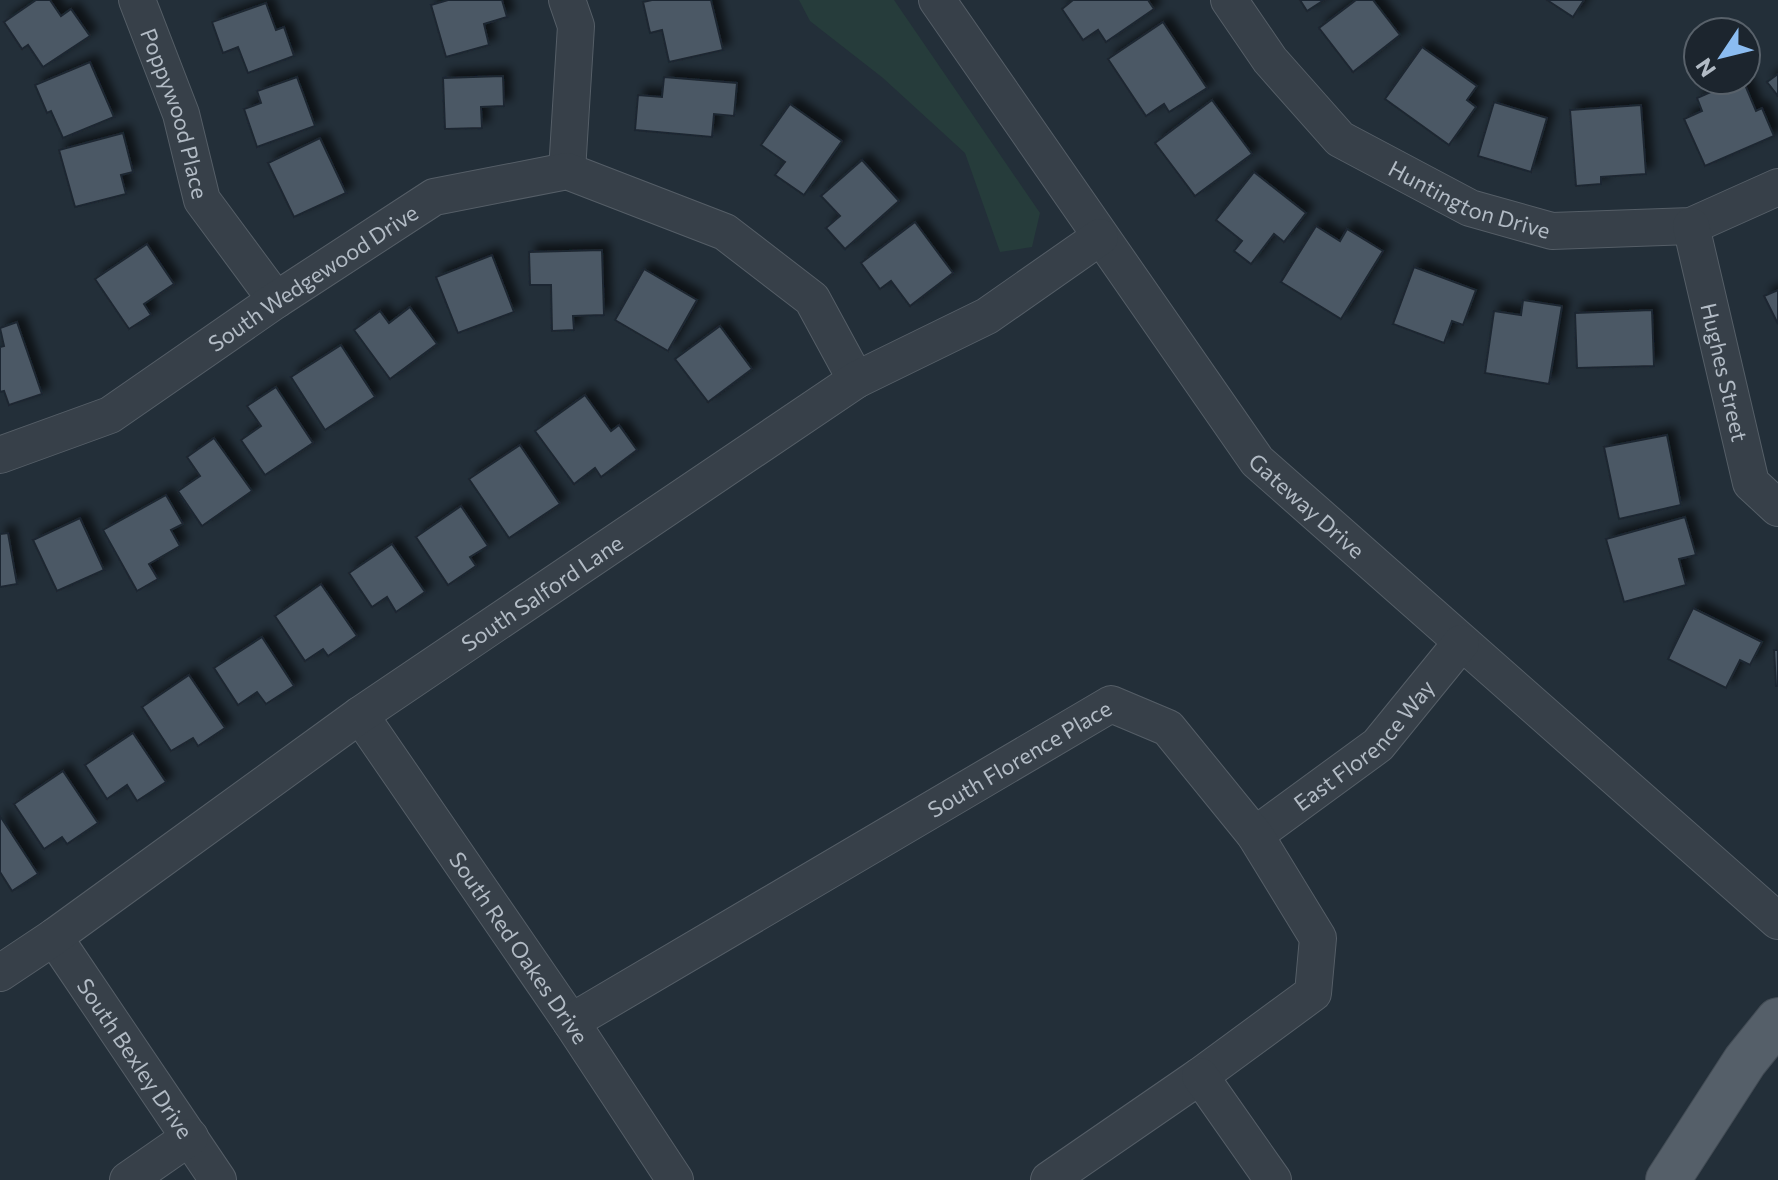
<svg xmlns="http://www.w3.org/2000/svg" width="1778" height="1180" font-family="Commissioner,sans-serif">
<style>
.green{fill:#263c3b}
.building{fill:#4c5965;stroke:#1e2730;stroke-width:2;filter:url(#shadow)}
.lines{fill:none;stroke-linecap:round;stroke-linejoin:round}
.minor-casing{stroke:#555e67;stroke-width:38}
.major-casing{stroke:#434c55;stroke-width:46}
.minor{stroke:#374049;stroke-width:36}
.major{stroke:#555f69;stroke-width:44}
.labels{text-anchor:middle;dominant-baseline:central;stroke-width:6;stroke-linejoin:round;paint-order:stroke}
.street-label{font-size:22px;fill:#b2bbc5;stroke:#1c252e}
</style>
<defs>
<filter id="shadow"><feDropShadow dx="7" dy="-7" stdDeviation="4" flood-color="#0009"/></filter>
</defs>
<rect width="100%" height="100%" fill="#232f39"/>
<!-- green -->
<polygon class="green" points="799,0 894,0 1040,213 1032,247 1000,252 965,153 883,78 810,21"/>
<!-- building -->
<g class="building">
<polygon points="36,0 50,0 61,16 71,9 90,36 43,67 28,45 22,49 4,22"/>
<polygon points="448,0 502,0 507,17 484,24 489,45 446,57 431,5"/>
<polygon points="652,0 711,0 723,50 669,62 662,30 650,33 643,2"/>
<polygon points="1073,0 1148,0 1154,9 1106,42 1098,30 1083,40 1062,9"/>
<polygon points="1300,0 1324,0 1307,11"/>
<polygon points="1356,0 1373,0 1400,35 1353,72 1319,28"/>
<polygon points="1547,0 1584,0 1573,17"/>
<polygon points="266,3 276,30 284,27 294,56 248,73 238,47 223,53 212,22"/>
<polygon points="1163,22 1207,88 1169,112 1164,104 1146,116 1108,59"/>
<polygon points="1422,47 1477,86 1467,100 1476,107 1449,145 1385,99"/>
<polygon points="90,62 114,117 63,138 51,111 47,113 35,85"/>
<polygon points="1778,74 1778,96 1767,82"/>
<polygon points="503,76 504,106 481,107 482,128 445,129 443,78"/>
<polygon points="297,77 315,126 257,147 244,109 261,103 257,91"/>
<polygon points="664,77 737,83 734,116 714,114 712,137 635,130 638,95 662,97"/>
<polygon points="1738,80 1743,80 1756,111 1762,108 1774,136 1705,166 1684,119 1702,111 1697,98"/>
<polygon points="1212,100 1252,154 1195,196 1155,143"/>
<polygon points="1494,102 1547,118 1531,172 1478,156"/>
<polygon points="790,104 842,141 804,195 775,175 785,162 761,145"/>
<polygon points="1641,105 1646,174 1601,177 1601,184 1576,186 1570,110"/>
<polygon points="123,133 133,172 121,175 126,194 75,207 59,150"/>
<polygon points="320,138 346,193 294,217 268,163"/>
<polygon points="862,160 899,201 845,249 826,228 840,216 821,196"/>
<polygon points="1254,172 1306,213 1284,242 1274,234 1251,264 1234,251 1242,241 1216,220"/>
<polygon points="915,222 953,273 910,306 891,281 880,289 861,263"/>
<polygon points="1316,226 1340,241 1347,229 1383,251 1341,319 1281,282"/>
<polygon points="147,244 174,284 144,304 151,315 129,329 95,279"/>
<polygon points="602,250 604,315 573,316 574,330 552,331 551,285 530,285 529,252"/>
<polygon points="492,255 514,312 458,333 436,277"/>
<polygon points="1414,267 1476,290 1463,325 1452,321 1444,343 1393,324"/>
<polygon points="644,269 697,300 668,351 615,320"/>
<polygon points="1778,290 1778,324 1764,296"/>
<polygon points="1523,300 1562,306 1549,384 1485,373 1494,311 1521,315"/>
<polygon points="410,307 437,344 390,379 354,330 380,311 389,323"/>
<polygon points="1652,310 1654,366 1577,368 1575,313"/>
<polygon points="17,322 42,394 9,405 4,391 0,392 0,347 4,346 0,328"/>
<polygon points="720,326 752,369 708,402 675,359"/>
<polygon points="341,345 375,397 325,430 291,377"/>
<polygon points="276,387 313,443 265,475 241,440 261,426 247,406"/>
<polygon points="585,395 611,431 619,425 637,450 601,477 595,468 574,484 535,431"/>
<polygon points="1667,435 1681,505 1619,519 1604,447"/>
<polygon points="214,438 252,491 202,526 178,491 200,476 187,457"/>
<polygon points="520,445 560,504 509,538 469,479"/>
<polygon points="166,495 183,524 171,530 180,546 149,564 158,579 137,591 103,530"/>
<polygon points="461,506 488,546 470,557 476,566 448,585 416,537"/>
<polygon points="1685,517 1696,555 1679,559 1686,585 1624,602 1606,539"/>
<polygon points="80,518 104,570 57,591 33,540"/>
<polygon points="8,533 17,584 0,587 0,534"/>
<polygon points="392,544 425,592 396,612 387,597 372,607 349,573"/>
<polygon points="321,584 357,636 328,656 323,649 305,661 275,616"/>
<polygon points="1693,608 1762,642 1750,665 1740,660 1726,688 1668,659"/>
<polygon points="262,637 294,686 266,704 257,692 238,705 214,668"/>
<polygon points="1774,650 1778,650 1778,686 1776,686"/>
<polygon points="189,675 225,728 198,746 193,738 171,751 142,707"/>
<polygon points="133,733 166,782 137,801 127,785 107,799 85,765"/>
<polygon points="63,771 98,823 67,844 62,837 44,849 14,804"/>
<polygon points="0,816 38,874 12,891 0,872"/>
</g>
<g class="lines">
<!-- minor casing -->
<g class="minor-casing">
<g id="minor">
<path id="s1" d="M 137,0 L 181,114 L 202,200 L 276,300"/>
<polyline points="567,0 576,26 567,171"/>
<path id="s2" d="M 937,0 L 1257,461 L 1778,921"/>
<path id="s3" d="M 1229,0 L 1270,60 L 1340,139 L 1470,208 L 1552,231 L 1691,226 L 1778,187"/>
<path id="s4" d="M 1691,226 L 1751,483 L 1778,508"/>
<path id="s5" d="M 0,455 L 110,415 L 276,300 L 434,197 L 567,171 L 725,232 L 812,299 L 856,380"/>
<path id="s6" d="M 360,715 L 571,1022 L 675,1180"/>
<path id="s7" d="M 1255,835 L 1378,745 L 1461,643"/>
<path id="s8" d="M 54,937 L 218,1180"/>
<path id="s9" d="M 0,973 L 54,937 L 360,715 L 856,380 L 987,316 L 1100,237"/>
<path id="s10" d="M 571,1022 L 1111,704 L 1168,728 L 1255,835 L 1318,938 L 1313,993 L 1200,1076 L 1049,1180"/>
<polyline points="1200,1076 1273,1180"/>
<polyline points="128,1180 190,1137"/>
</g>
</g>
<!-- major casing -->
<g class="major-casing">
<polyline id="major" points="1668,1180 1745,1061 1778,1020"/>
</g>
<!-- minor -->
<use href="#minor" class="minor"/>
<!-- major -->
<use href="#major" class="major"/>
</g>
<g class="labels">
<!-- street labels -->
<g class="street-label">
<text stroke="none"><textPath href="#s1" startOffset="120">Poppywood Place</textPath></text>
<text stroke="none"><textPath href="#s3" startOffset="322">Huntington Drive</textPath></text>
<text stroke="none"><textPath href="#s5" startOffset="362">South Wedgewood Drive</textPath></text>
<text stroke="none"><textPath href="#s4" startOffset="150">Hughes Street</textPath></text>
<text stroke="none"><textPath href="#s2" startOffset="628">Gateway Drive</textPath></text>
<text stroke="none"><textPath href="#s9" startOffset="662">South Salford Lane</textPath></text>
<text stroke="none"><textPath href="#s7" startOffset="142">East Florence Way</textPath></text>
<text stroke="none"><textPath href="#s10" startOffset="520">South Florence Place</textPath></text>
<text stroke="none"><textPath href="#s6" startOffset="282">South Red Oakes Drive</textPath></text>
<text stroke="none"><textPath href="#s8" startOffset="146">South Bexley Drive</textPath></text>
</g>
</g>
<!-- north arrow -->
<g transform="translate(1722 56) rotate(235)"><circle r="38" fill="#1c252e" stroke="#58616a" stroke-width="2"/>
<path d="M0-6L14 30L0 20L-14 30Z" fill="#8bbcf1"/>
<text y="-12" font-size="22" font-weight="bold" text-anchor="middle" fill="#b2bbc5">N</text>
</g>
</svg>
